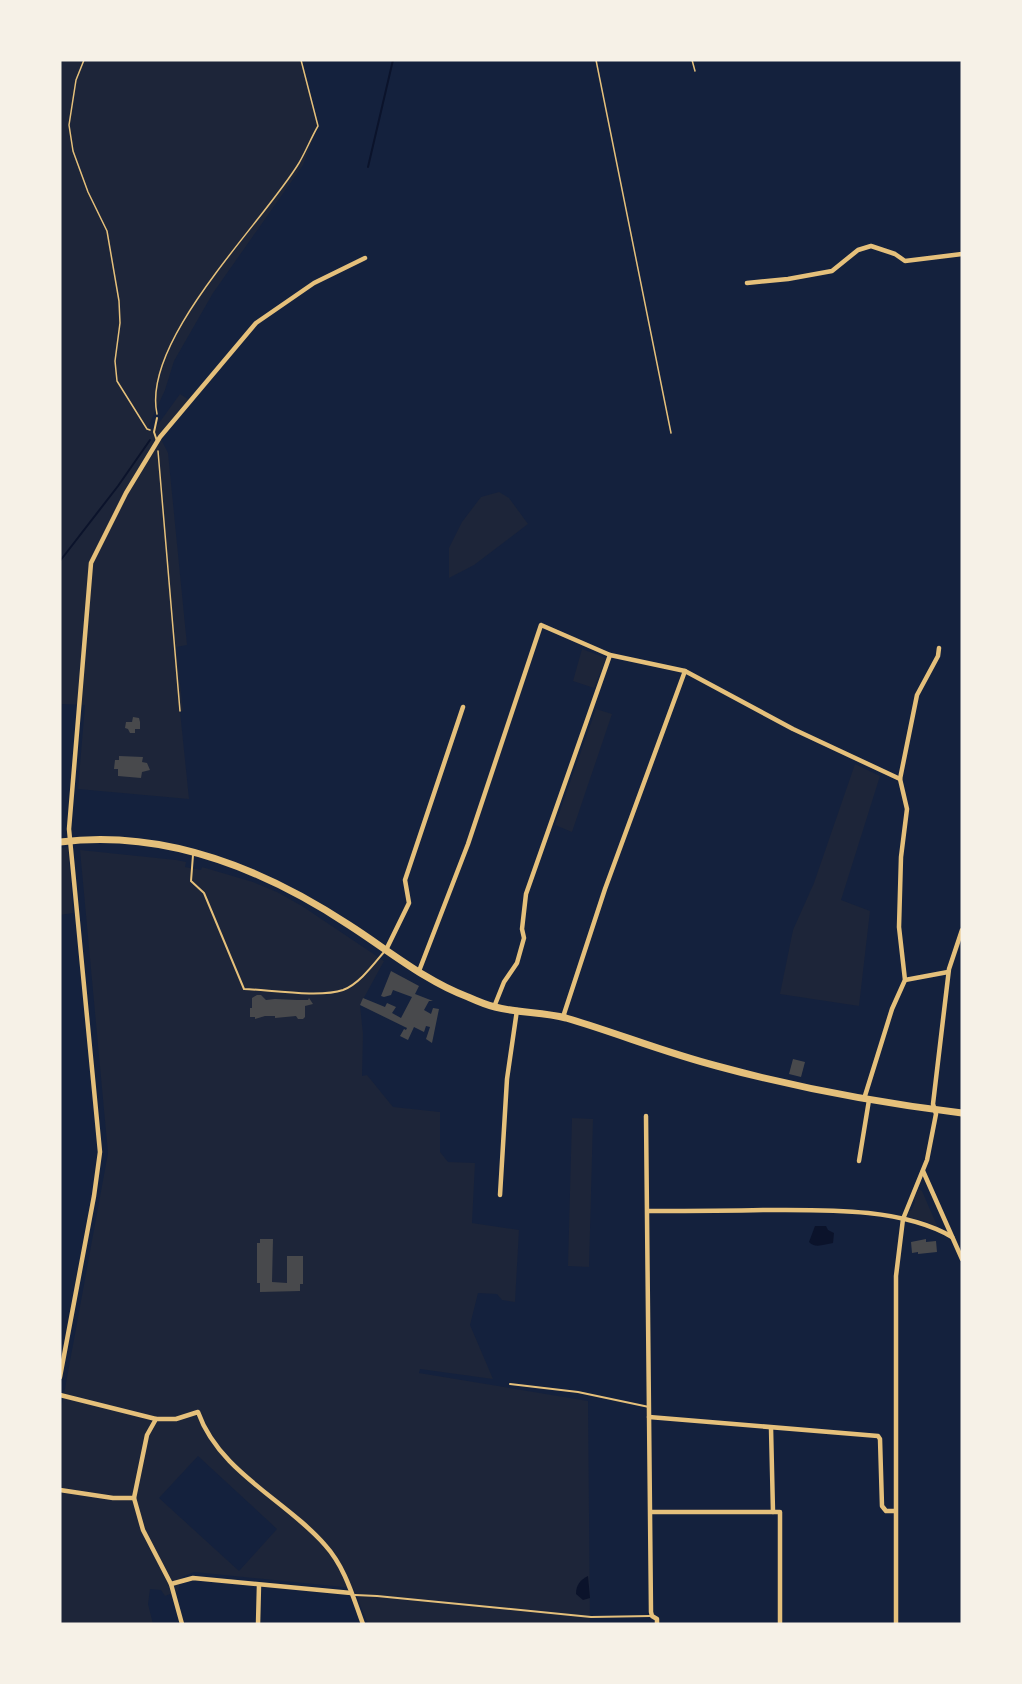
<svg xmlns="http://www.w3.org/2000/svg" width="1022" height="1684" font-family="'Archivo Narrow',sans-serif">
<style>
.green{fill:#1d2539;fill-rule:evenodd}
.water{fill:#0b132b}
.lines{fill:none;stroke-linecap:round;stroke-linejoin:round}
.stream{stroke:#0b132b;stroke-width:2}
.building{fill:#48494c}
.path{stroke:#e5c07b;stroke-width:1.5}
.service{stroke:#e5c07b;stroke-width:2}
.minor{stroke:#e5c07b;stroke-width:4.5}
.primary{stroke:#e5c07b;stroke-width:7}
</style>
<rect width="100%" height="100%" fill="#14213d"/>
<!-- green -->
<g class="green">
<polygon points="60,60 302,60 318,126 303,165 213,293 174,361 165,390 148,427 154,430 180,394 191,401 160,437 168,453 187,645 176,647 183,711 180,711 189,799 78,789 85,705 62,704 60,732"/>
<polygon points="499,492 509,498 528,524 474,565 449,578 449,548 462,522 481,497"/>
<polygon points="582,649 606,658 594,688 573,681"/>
<polygon points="596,709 612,714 572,832 555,825"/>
<polygon points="855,764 880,776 841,900 870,911 859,1006 780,994 793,930 814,883"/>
<polygon points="68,847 73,913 60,915 60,848"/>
<path d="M 80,850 L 176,860 L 186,862 L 185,867 L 201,870 L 202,867 L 253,882 L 277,892 L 302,906 L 384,961 L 360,1005 L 363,1034 L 362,1076 L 367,1075 L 393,1107 L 440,1112 L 440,1152 L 448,1162 L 475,1163 L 472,1223 L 519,1230 L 515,1302 L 502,1300 L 497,1294 L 478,1293 L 470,1325 L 493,1379 L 420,1369 L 419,1373 L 588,1401 L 590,1624 L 368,1624 L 353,1588 L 194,1572 L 182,1577 L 178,1591 L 165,1596 L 161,1590 L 150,1589 L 148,1604 L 153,1624 L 60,1624 L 60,1416 L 108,1153 ZM 198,1456 L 277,1529 L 239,1571 L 159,1498 Z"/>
<polygon points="572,1118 593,1119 589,1267 568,1266"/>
<polygon points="919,1189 922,1191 938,1228 925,1221 907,1217 909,1211 912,1210 915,1202 914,1198"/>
</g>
<!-- water -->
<g class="water">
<path d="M 815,1226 L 826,1226 L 828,1230 L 834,1233 L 833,1243 C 825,1244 815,1249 809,1242 Z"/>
<path d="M 588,1576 L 590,1598 L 583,1600 L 576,1594 C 576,1585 580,1580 588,1576 Z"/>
</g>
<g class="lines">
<!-- stream -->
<g class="stream">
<polyline points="368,167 393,60"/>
<polyline points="60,561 118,486 150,440"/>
</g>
</g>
<!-- building -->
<g class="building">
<polygon points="133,717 139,718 140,722 140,729 135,729 135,733 130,733 128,729 125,728 126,722 132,722"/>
<polygon points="119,756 143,757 142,762 147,763 150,770 142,772 141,778 118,776 118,769 114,769 115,760 119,760"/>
<polygon points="391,971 419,986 415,994 433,1001 429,1001 424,1010 431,1014 433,1008 439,1009 432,1043 426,1039 430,1027 426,1026 424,1032 414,1027 408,1040 400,1036 404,1029 406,1030 407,1028 360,1005 363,998 385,1007 387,1003 396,1007 392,1013 401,1018 412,997 393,990 391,995 384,997 381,996"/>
<polygon points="257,995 261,995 266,1000 275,999 297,1000 308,1000 309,998 313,1004 305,1006 305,1017 303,1019 298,1019 296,1016 275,1018 275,1016 265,1016 255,1019 255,1017 250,1017 250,1008 252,1008 252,998"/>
<polygon points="793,1059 805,1062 801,1077 789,1074"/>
<polygon points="260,1239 273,1239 272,1282 287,1283 287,1256 303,1256 303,1284 300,1284 300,1291 260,1292 260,1283 257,1283 257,1243 260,1243"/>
<polygon points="926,1239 926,1242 936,1241 937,1252 918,1254 918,1252 912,1253 911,1242"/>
</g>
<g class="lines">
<!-- path -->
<g class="path">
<polyline points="84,60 76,80 69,125 73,151 88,192 107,231 119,301 120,323 115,361 117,381 147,429 150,430"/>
<polyline points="596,60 671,433"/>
<polyline points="692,60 695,71"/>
<path d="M 157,414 C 141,340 262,224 299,163 C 306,151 311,138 318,126 L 301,60"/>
<polyline points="158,451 180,711"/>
</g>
<!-- service -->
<g class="service">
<polyline points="157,441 154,432 157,418"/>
<path d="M 193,855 L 191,881 L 204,893 L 244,989 C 270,990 320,998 343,990 C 359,984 373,965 384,952"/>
<polyline points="510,1384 578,1392 649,1407"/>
<polyline points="355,1595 377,1596 591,1617 651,1616"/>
</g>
<!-- minor -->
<g class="minor">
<polyline points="747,283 788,279 832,271 858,250 871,246 895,254 905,261 962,254"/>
<polyline points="386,950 409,903 405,880 463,707"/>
<polyline points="419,971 468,844 541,625 610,655 685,671 793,729 900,779"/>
<polyline points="905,980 948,972"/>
<polyline points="494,1007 504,982 517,963 524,938 522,929 526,894 610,655"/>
<polyline points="563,1017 605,889 685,671"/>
<polyline points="864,1099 892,1009 905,980 899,927 901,857 907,809 900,779 917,695 938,656 939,648"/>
<polyline points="646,1116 651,1612 652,1616 657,1619 657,1624"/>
<polyline points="859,1161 869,1100"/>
<polyline points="923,1171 962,1259"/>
<polyline points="500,1195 507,1079 517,1010"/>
<path d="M 648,1211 C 687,1211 725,1211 763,1210 C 821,1210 901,1207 952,1237"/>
<polyline points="60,1377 94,1196 100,1152 69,829 91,563 126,493 160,437 256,323 314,283 365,258"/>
<polyline points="60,1395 156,1419"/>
<polyline points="649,1417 878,1436 880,1439 882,1506 886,1511 895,1511"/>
<polyline points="771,1428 773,1512"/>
<path d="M 60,1490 L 113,1498 L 134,1498 L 147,1435 L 156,1419 L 176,1419 L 198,1412 C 219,1472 286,1500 325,1545 C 345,1567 353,1597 363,1624"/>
<polyline points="134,1498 143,1530 171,1584 182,1624"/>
<polyline points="651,1512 780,1512 780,1624"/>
<polyline points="171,1584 193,1578 351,1593"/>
<polyline points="258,1624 259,1585"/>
<polyline points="896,1624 896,1276 903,1219 927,1160 936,1114 933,1104 949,969 962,930"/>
</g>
<!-- primary -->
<path class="primary" d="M 60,842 C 164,829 264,869 349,925 C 388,950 425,981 468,997 C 477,1001 486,1005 495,1007 C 518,1013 543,1012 566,1018 C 617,1033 666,1053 717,1066 C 798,1088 879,1103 962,1113"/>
</g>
<!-- border -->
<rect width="1022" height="1684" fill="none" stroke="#f6f1e7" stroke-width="123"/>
</svg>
